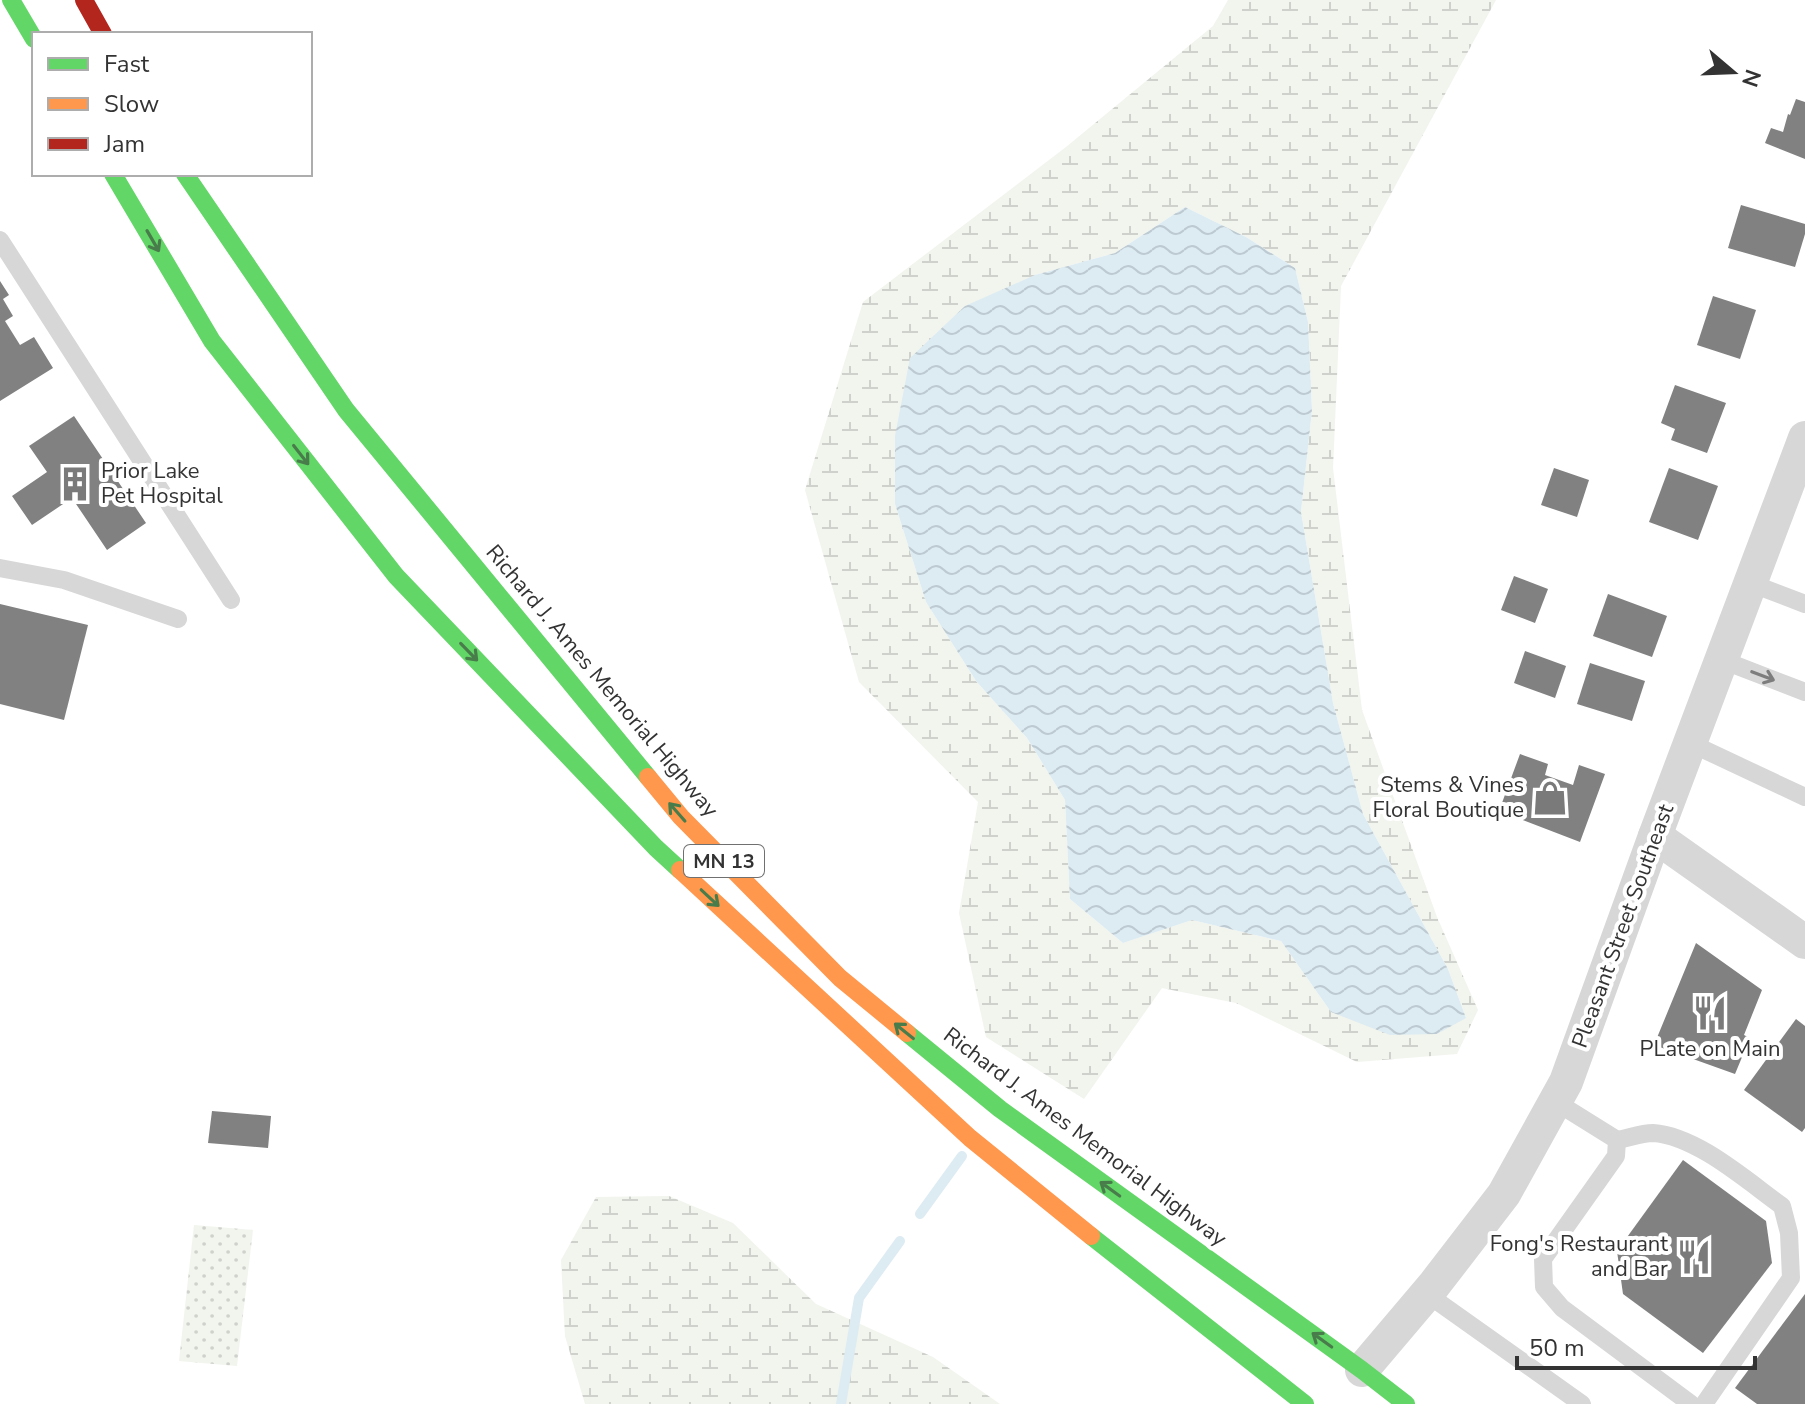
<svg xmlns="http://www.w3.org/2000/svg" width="1805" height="1404" font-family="'Nunito Sans',sans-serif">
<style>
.wetland{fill:url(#wetland-marsh);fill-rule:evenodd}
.park{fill:url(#park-dots)}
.water{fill:url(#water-waves)}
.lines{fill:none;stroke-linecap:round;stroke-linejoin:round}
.stream{stroke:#ddebf3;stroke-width:10}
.building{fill:#818181}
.lane{stroke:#d7d7d7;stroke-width:18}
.street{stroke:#d7d7d7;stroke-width:34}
.fast{stroke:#63d668;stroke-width:18}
.slow{stroke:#ff974d;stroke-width:18}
.jam{stroke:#b3261e;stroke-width:18}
.oneway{stroke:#497c4b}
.oneway2{stroke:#7d7d7d}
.labels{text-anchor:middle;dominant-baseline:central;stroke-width:8;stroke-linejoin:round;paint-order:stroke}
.shield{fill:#fff;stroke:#707070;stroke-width:2}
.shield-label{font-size:20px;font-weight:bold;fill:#333}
.poi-label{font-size:22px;fill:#333;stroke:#fff;text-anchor:end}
.street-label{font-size:22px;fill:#333;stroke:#fff}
</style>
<defs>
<pattern id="wetland-marsh" width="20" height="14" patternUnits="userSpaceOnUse" patternTransform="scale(2)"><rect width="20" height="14" fill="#f1f5ed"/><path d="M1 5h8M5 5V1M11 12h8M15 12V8" fill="none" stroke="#cfd2cc"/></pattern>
<pattern id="park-dots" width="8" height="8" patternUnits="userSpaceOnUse" patternTransform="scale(2)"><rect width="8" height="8" fill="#f1f5ed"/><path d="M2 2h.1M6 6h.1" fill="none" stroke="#cfd2cc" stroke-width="1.8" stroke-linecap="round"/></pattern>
<pattern id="water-waves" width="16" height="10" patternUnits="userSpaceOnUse" patternTransform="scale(2)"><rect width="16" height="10" fill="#ddebf3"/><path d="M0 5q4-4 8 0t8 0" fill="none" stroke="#becad1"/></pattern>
</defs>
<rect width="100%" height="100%" fill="#fff"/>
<!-- wetland -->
<g class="wetland">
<path d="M 1228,0 L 1496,0 L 1341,286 L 1333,468 L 1362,710 L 1437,917 L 1478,1010 L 1457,1054 L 1357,1062 L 1236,1003 L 1162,988 L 1084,1099 L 986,1037 L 959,913 L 978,802 L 859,682 L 805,490 L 863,302 L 1066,147 L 1213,26 ZM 1185,207 L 1246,237 L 1295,268 L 1308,322 L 1312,410 L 1301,512 L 1333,703 L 1363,814 L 1448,969 L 1466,1018 L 1331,1012 L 1281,941 L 1192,920 L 1123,943 L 1070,899 L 1065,800 L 1027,738 L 976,681 L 926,602 L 895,504 L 1035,275 L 1115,253 Z"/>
<polygon points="669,1196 733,1223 816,1304 933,1357 1000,1404 585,1404 565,1336 561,1260 596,1197"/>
</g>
<!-- park -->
<polygon class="park" points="194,1225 253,1230 237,1366 179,1361"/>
<!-- water -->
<polygon class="water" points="1185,207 1246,237 1295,268 1308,322 1312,410 1301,512 1333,703 1363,814 1448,969 1466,1018 1437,1034 1390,1035 1331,1012 1281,941 1192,920 1123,943 1070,899 1065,800 1027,738 976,681 926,602 895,504 895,436 910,358 965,306 1035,275 1115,253"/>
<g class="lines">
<!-- stream -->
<g class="stream">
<polyline points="920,1214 962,1156"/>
<polyline points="841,1404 859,1298 900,1241"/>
</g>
</g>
<!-- building -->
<g class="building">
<polygon points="1796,99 1805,102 1805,159 1765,143 1771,128 1783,132 1788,114 1790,115"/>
<polygon points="1741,205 1805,224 1805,234 1795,267 1728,248"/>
<polygon points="0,281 9,295 3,299 13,316 5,321 20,345 34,337 53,368 0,401"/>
<polygon points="1713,296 1756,310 1740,359 1697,345"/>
<polygon points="1675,385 1726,403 1707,453 1671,440 1675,429 1661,423"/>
<polygon points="74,416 146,523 107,550 72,498 32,525 12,496 47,472 29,446"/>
<polygon points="1554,468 1589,480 1577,517 1541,505"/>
<polygon points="1669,468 1718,486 1698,540 1649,522"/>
<polygon points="1514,576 1548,589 1535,623 1501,610"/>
<polygon points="1608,594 1667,616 1652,657 1593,636"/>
<polygon points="0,604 88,625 64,720 0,704"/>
<polygon points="1525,651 1566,666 1555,698 1514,683"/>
<polygon points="1590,663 1645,681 1632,721 1577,704"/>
<polygon points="1520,754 1548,764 1545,775 1573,785 1579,765 1605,774 1580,842 1499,811"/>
<polygon points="1696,943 1762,990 1744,1035 1750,1038 1735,1074 1654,1045"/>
<polygon points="1796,1019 1805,1026 1805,1128 1802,1132 1744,1090"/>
<polygon points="212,1111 271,1116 268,1148 208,1143"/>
<polygon points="1683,1160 1766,1221 1772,1263 1703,1353 1623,1294 1617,1251"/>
<polygon points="1805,1294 1805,1404 1757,1404 1735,1388"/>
</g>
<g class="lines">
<!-- lane -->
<g class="lane">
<polyline points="0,240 231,600"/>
<polyline points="0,568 64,580 178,619"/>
<polyline points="1750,583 1805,604"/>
<polyline points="1722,660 1805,692"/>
<polyline points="1690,743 1805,797"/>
<polyline points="1556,1102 1617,1140 1616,1156 1543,1259 1544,1287 1562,1308 1691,1404"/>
<path d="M 1617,1140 C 1628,1138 1642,1133 1653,1133 C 1697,1136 1747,1181 1782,1206 L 1789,1233 L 1791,1278 L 1704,1404"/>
<polyline points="1427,1294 1582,1404"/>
</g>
<!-- street -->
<g class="street">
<polyline points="1655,836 1805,942"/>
<polyline points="1362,1370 1434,1285 1504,1194 1566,1082 1655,836 1805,438"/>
</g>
<!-- fast -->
<g class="fast">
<polyline points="11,0 34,39"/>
<polyline points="113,174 212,341 396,576 656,848 680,870"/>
<polyline points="185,174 346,410 648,777"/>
<polyline points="907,1033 1000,1109 1362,1370 1406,1404"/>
<polyline points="1091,1236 1305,1404"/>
</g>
<!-- slow -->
<g class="slow">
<polyline points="648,777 681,817 840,978 907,1033"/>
<polyline points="680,870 970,1138 1091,1236"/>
</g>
<!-- jam -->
<polyline class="jam" points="84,0 103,34"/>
</g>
<!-- one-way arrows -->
<defs><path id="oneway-shaft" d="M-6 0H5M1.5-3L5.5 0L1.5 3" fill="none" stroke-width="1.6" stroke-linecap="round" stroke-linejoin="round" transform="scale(2)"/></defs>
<g class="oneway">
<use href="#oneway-shaft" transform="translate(153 241) rotate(60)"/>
<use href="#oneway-shaft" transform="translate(301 455) rotate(52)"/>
<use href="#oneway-shaft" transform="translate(469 652) rotate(46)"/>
<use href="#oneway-shaft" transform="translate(677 812) rotate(-131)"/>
<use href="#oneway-shaft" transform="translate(710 898) rotate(43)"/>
<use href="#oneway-shaft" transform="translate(904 1031) rotate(-141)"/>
<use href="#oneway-shaft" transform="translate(1110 1189) rotate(-144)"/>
<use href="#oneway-shaft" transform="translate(1322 1340) rotate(-144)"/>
</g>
<use class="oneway2" href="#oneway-shaft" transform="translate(1763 676) rotate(21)"/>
<!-- icons -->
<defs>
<g id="building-bare" transform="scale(2.76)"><path d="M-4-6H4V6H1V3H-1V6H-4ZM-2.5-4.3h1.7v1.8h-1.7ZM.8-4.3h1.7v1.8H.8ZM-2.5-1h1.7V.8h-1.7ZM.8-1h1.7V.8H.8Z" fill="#7a7a7a" stroke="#fff" stroke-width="2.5" paint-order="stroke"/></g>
<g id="shop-bare" transform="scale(2.76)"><path d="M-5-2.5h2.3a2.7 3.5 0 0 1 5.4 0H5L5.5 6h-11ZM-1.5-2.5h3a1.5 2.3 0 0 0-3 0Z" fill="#7a7a7a" stroke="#fff" stroke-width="2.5" paint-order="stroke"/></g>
<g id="restaurant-bare" transform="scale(2.76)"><path d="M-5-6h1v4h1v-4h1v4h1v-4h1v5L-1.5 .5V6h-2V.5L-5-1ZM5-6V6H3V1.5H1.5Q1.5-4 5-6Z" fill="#7a7a7a" stroke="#fff" stroke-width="2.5" paint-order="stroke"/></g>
</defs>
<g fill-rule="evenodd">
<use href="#building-bare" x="75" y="484"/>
<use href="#shop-bare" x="1550" y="798"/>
<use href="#restaurant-bare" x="1710" y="1013"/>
<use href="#restaurant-bare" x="1694" y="1257"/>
</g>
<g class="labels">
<!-- shield labels -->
<rect class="shield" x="684" y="845" width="80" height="32" rx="6"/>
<g class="shield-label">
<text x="724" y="861">MN 13</text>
</g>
<!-- poi labels -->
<g class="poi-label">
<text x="101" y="471" text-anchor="start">Prior Lake<tspan x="101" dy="25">Pet Hospital</tspan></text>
<text x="1524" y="785">Stems &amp; Vines<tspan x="1524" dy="25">Floral Boutique</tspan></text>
<text x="1710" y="1049" text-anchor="middle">PLate on Main</text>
<text x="1668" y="1244">Fong's Restaurant<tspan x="1668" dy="25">and Bar</tspan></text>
</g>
<!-- street labels -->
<g class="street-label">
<text transform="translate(602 681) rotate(50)">Richard J. Ames Memorial Highway</text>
<text transform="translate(1623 926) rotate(-70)">Pleasant Street Southeast</text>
<text transform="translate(1085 1137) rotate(37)">Richard J. Ames Memorial Highway</text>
</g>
</g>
<!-- legend -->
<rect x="32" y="32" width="280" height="144" fill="#ffffff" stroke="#adadad" stroke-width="2"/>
<rect x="48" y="58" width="40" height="12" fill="#63d668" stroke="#adadad" stroke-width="2"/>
<text x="104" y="72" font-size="24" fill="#333333">Fast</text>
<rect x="48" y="98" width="40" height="12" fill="#ff974d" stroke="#adadad" stroke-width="2"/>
<text x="104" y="112" font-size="24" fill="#333333">Slow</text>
<rect x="48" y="138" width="40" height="12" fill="#b3261e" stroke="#adadad" stroke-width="2"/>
<text x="104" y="152" font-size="24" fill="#333333">Jam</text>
<!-- north arrow -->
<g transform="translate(1733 72) rotate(109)" stroke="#ffffff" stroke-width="6" paint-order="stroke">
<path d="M0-6L14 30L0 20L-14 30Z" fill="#333333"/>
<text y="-12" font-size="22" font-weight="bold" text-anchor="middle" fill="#333333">N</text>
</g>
<!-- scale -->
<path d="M1517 1356v12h238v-12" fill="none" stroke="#333333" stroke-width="4"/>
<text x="1529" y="1356" font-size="24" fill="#333333" stroke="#ffffff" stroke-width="6" paint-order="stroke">50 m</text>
</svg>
